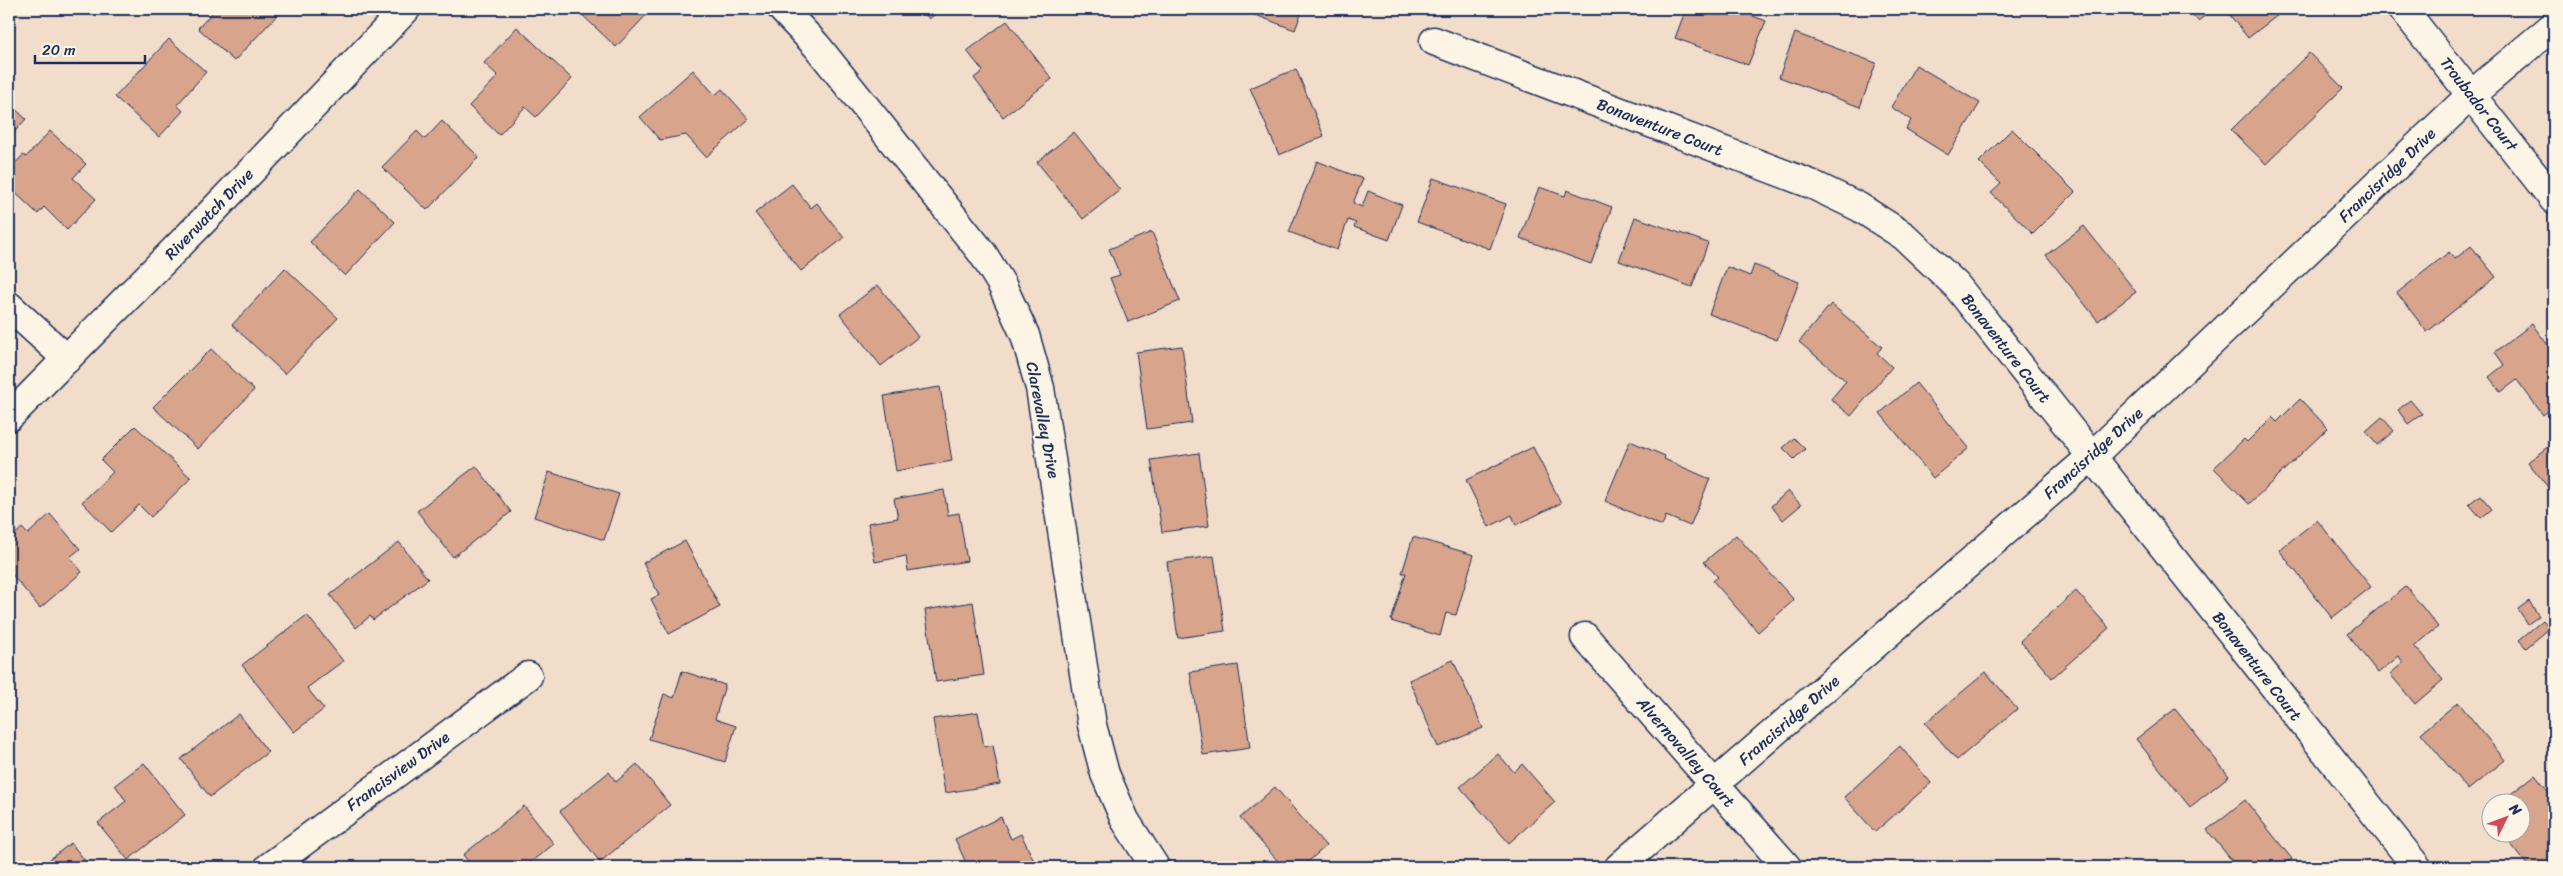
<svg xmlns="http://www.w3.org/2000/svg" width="2563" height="876" font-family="Sriracha,sans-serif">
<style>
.building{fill:#d8a48c;stroke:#1b2f5e}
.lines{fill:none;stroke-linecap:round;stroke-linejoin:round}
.street-casing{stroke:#1b2f5e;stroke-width:31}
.street{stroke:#fcf5e5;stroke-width:28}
.labels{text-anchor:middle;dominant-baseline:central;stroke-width:4.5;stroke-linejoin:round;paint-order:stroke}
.street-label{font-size:16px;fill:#1b2f5e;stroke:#fcf5e5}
</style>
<rect width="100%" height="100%" fill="#f1ddca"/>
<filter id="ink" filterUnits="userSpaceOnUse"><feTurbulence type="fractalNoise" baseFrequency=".02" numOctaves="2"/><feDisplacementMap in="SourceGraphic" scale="10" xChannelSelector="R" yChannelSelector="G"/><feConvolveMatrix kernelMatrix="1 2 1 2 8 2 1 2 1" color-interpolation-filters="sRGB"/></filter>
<g filter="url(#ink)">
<!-- building -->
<g class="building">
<polygon points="216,9 283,9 234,61 198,28"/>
<polygon points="576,9 647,9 650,11 616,47"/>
<polygon points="921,9 942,9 929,19"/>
<polygon points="1252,9 1303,9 1295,30 1250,13"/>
<polygon points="1686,9 1735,9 1766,21 1748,65 1675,38"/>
<polygon points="2188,9 2214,9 2198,21"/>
<polygon points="2225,9 2273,9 2278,15 2248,38"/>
<polygon points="1007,21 1052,79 1003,117 974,78 983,71 967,51"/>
<polygon points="517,27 572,79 536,117 525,107 499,135 469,106 498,76 484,63"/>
<polygon points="1795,33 1876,63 1860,107 1779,77"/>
<polygon points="169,39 206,72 177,105 183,111 159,137 115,97"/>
<polygon points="2309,53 2343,88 2266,164 2231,130"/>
<polygon points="1916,65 1980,103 1948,155 1906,129 1911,120 1891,107"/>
<polygon points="1296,69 1324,136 1279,155 1250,88"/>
<polygon points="693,70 715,95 722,89 749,119 706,157 686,135 660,140 640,117"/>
<polygon points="9,103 26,119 9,138"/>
<polygon points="442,121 479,157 427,210 382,167 417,131 425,139"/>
<polygon points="2012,129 2075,192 2033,234 1991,193 2001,184 1979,162"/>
<polygon points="50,131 86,164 73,178 96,199 67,230 44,207 38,214 9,187 9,170 23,155 26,157"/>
<polygon points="1074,132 1120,190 1083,219 1037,162"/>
<polygon points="1317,161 1363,179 1353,203 1362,207 1368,191 1402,205 1389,240 1354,227 1356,223 1348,220 1337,250 1289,232"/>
<polygon points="1433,178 1506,204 1490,249 1417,222"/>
<polygon points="792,184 811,208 817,203 844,238 801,271 755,213"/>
<polygon points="1539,187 1565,196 1567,190 1612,207 1591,264 1520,238"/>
<polygon points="360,189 395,222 345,276 310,242"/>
<polygon points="1635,217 1708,243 1692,287 1619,261"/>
<polygon points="2084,226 2136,292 2098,321 2046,255"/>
<polygon points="1152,232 1180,301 1128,322 1110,278 1120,275 1109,249"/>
<polygon points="2471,246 2496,277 2427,332 2397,293 2449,252 2455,259"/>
<polygon points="1754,265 1799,282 1777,340 1709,314 1727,267 1750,276"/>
<polygon points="285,268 338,318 285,374 232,325"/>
<polygon points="878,285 918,337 881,366 840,314"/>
<polygon points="1831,304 1882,347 1877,353 1892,367 1851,416 1831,399 1846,381 1799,342"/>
<polygon points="2532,324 2554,353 2554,406 2543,415 2517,380 2501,392 2489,377 2504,365 2495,352"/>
<polygon points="1182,346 1192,423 1147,429 1136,352"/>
<polygon points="211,349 254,390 198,449 153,407"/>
<polygon points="1916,383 1969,448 1933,478 1880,413"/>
<polygon points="940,387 952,461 896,471 884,396"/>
<polygon points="2300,399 2328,428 2249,504 2214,468 2244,439 2247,442 2272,417 2277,422"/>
<polygon points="2410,400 2422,414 2408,424 2398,410"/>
<polygon points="2382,417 2394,431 2377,445 2366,431"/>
<polygon points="135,426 191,478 151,517 139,505 111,532 82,502 113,472 101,460"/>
<polygon points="1794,438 1805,449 1794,459 1783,448"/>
<polygon points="1630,441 1665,456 1664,459 1710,479 1690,526 1666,516 1662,526 1605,501"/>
<polygon points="2554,442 2554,495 2528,462"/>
<polygon points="1533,447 1561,503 1516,525 1512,515 1489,527 1466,480"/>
<polygon points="1199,453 1209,526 1162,532 1151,460"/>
<polygon points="476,466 511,512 453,557 417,511"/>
<polygon points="549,472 619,494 604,540 534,517"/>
<polygon points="944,490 948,515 959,513 967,561 908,571 906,556 875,562 868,523 898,518 894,499"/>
<polygon points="1788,491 1801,505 1783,520 1771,506"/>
<polygon points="2480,495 2492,509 2481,518 2469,504"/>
<polygon points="50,514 80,549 70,557 82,572 40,608 9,571 9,540 22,528 28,534"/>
<polygon points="2317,520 2371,587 2332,618 2279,550"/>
<polygon points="1736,535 1794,600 1758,632 1713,581 1718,577 1704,562"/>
<polygon points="1413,537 1474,555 1456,615 1446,613 1440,636 1391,621 1406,573 1402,573"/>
<polygon points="685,541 720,607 669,634 651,599 659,595 643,563"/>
<polygon points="399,542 428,579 373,620 370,616 356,628 330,595"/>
<polygon points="1214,556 1225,631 1178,638 1167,562"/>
<polygon points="2406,586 2438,627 2414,647 2420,651 2443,680 2415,704 2390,674 2403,663 2399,656 2378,673 2347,634"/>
<polygon points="2076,591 2109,628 2052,678 2020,641"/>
<polygon points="2529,601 2539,616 2528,624 2518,609"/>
<polygon points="973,602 984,675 936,682 925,610"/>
<polygon points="307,615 343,661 307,688 324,709 294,732 242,665"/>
<polygon points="2543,620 2550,628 2526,648 2519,640"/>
<polygon points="1453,660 1483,728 1438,747 1409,680"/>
<polygon points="1238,665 1250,748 1203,755 1190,672"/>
<polygon points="682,671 725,685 715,719 736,726 725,762 649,739 664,694 674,698"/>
<polygon points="1986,672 2017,709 1957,760 1925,723"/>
<polygon points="2458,702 2505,760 2468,790 2421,733"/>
<polygon points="2175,709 2229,776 2190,807 2136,739"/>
<polygon points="978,712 984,747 993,745 1000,784 945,793 933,719"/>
<polygon points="239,714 268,752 210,797 181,759"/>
<polygon points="1900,746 1931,783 1875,832 1844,797"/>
<polygon points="1498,754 1514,772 1522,764 1555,802 1509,843 1460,787"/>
<polygon points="144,763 185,815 128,860 98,823 126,801 115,785"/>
<polygon points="637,764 670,805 600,862 560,811 609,772 616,782"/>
<polygon points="2535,775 2554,799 2554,858 2542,867 2529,867 2503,834 2520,834 2520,804 2498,804"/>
<polygon points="1275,787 1326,846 1302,867 1283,867 1240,818"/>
<polygon points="2245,800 2292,859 2282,867 2237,867 2207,830"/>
<polygon points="524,806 554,844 524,867 473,867 463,855"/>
<polygon points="1001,817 1011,839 1021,834 1037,867 968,867 955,839"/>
<polygon points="71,843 90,867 40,867"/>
</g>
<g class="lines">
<!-- street casing -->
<g class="street-casing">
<g id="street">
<polyline points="782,9 816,45 983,254 1002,285 1025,335 1040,388 1092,725 1105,774 1125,820 1155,867"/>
<polyline points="2403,9 2554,200"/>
<polyline points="1434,41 1811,184 1859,207 1904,236 1956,285 2417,867"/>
<polyline points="9,306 67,359"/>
<polyline points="9,417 209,215 406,9"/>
<polyline points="1585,637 1787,867"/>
<polyline points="269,867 528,676"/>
<polyline points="1619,867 2092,456 2471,95 2554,25"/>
</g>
</g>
<!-- street -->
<use href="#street" class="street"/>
</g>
</g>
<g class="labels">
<!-- street labels -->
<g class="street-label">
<text transform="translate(2479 104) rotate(52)">Troubador Court</text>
<text transform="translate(1660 127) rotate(21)">Bonaventure Court</text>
<text transform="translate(2387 175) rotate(-44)">Francisridge Drive</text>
<text transform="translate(209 214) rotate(-46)">Riverwatch Drive</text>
<text transform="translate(2006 348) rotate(52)">Bonaventure Court</text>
<text transform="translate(1043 420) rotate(79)">Clarevalley Drive</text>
<text transform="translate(2093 453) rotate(-42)">Francisridge Drive</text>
<text transform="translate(2257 666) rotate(52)">Bonaventure Court</text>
<text transform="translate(1789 720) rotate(-41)">Francisridge Drive</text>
<text transform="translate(1686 752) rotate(49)">Alvernovalley Court</text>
<text transform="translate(398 771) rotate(-36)">Francisview Drive</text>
</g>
</g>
<!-- margin -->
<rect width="2563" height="876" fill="none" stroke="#fcf5e5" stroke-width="30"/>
<rect x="15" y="15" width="2533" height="846" fill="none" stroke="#1b2f5e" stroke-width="2" filter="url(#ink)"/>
<!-- north arrow -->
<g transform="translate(2506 818) rotate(48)"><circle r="24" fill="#fcf5e5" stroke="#a2a6af"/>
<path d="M0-4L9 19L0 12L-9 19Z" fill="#d1495b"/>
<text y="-8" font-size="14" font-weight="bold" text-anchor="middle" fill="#1b2f5e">N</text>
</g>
<!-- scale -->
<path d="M35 55v8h110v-8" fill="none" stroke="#1b2f5e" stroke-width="2.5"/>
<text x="42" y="55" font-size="15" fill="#1b2f5e" stroke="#fcf5e5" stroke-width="4" paint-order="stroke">20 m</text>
</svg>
